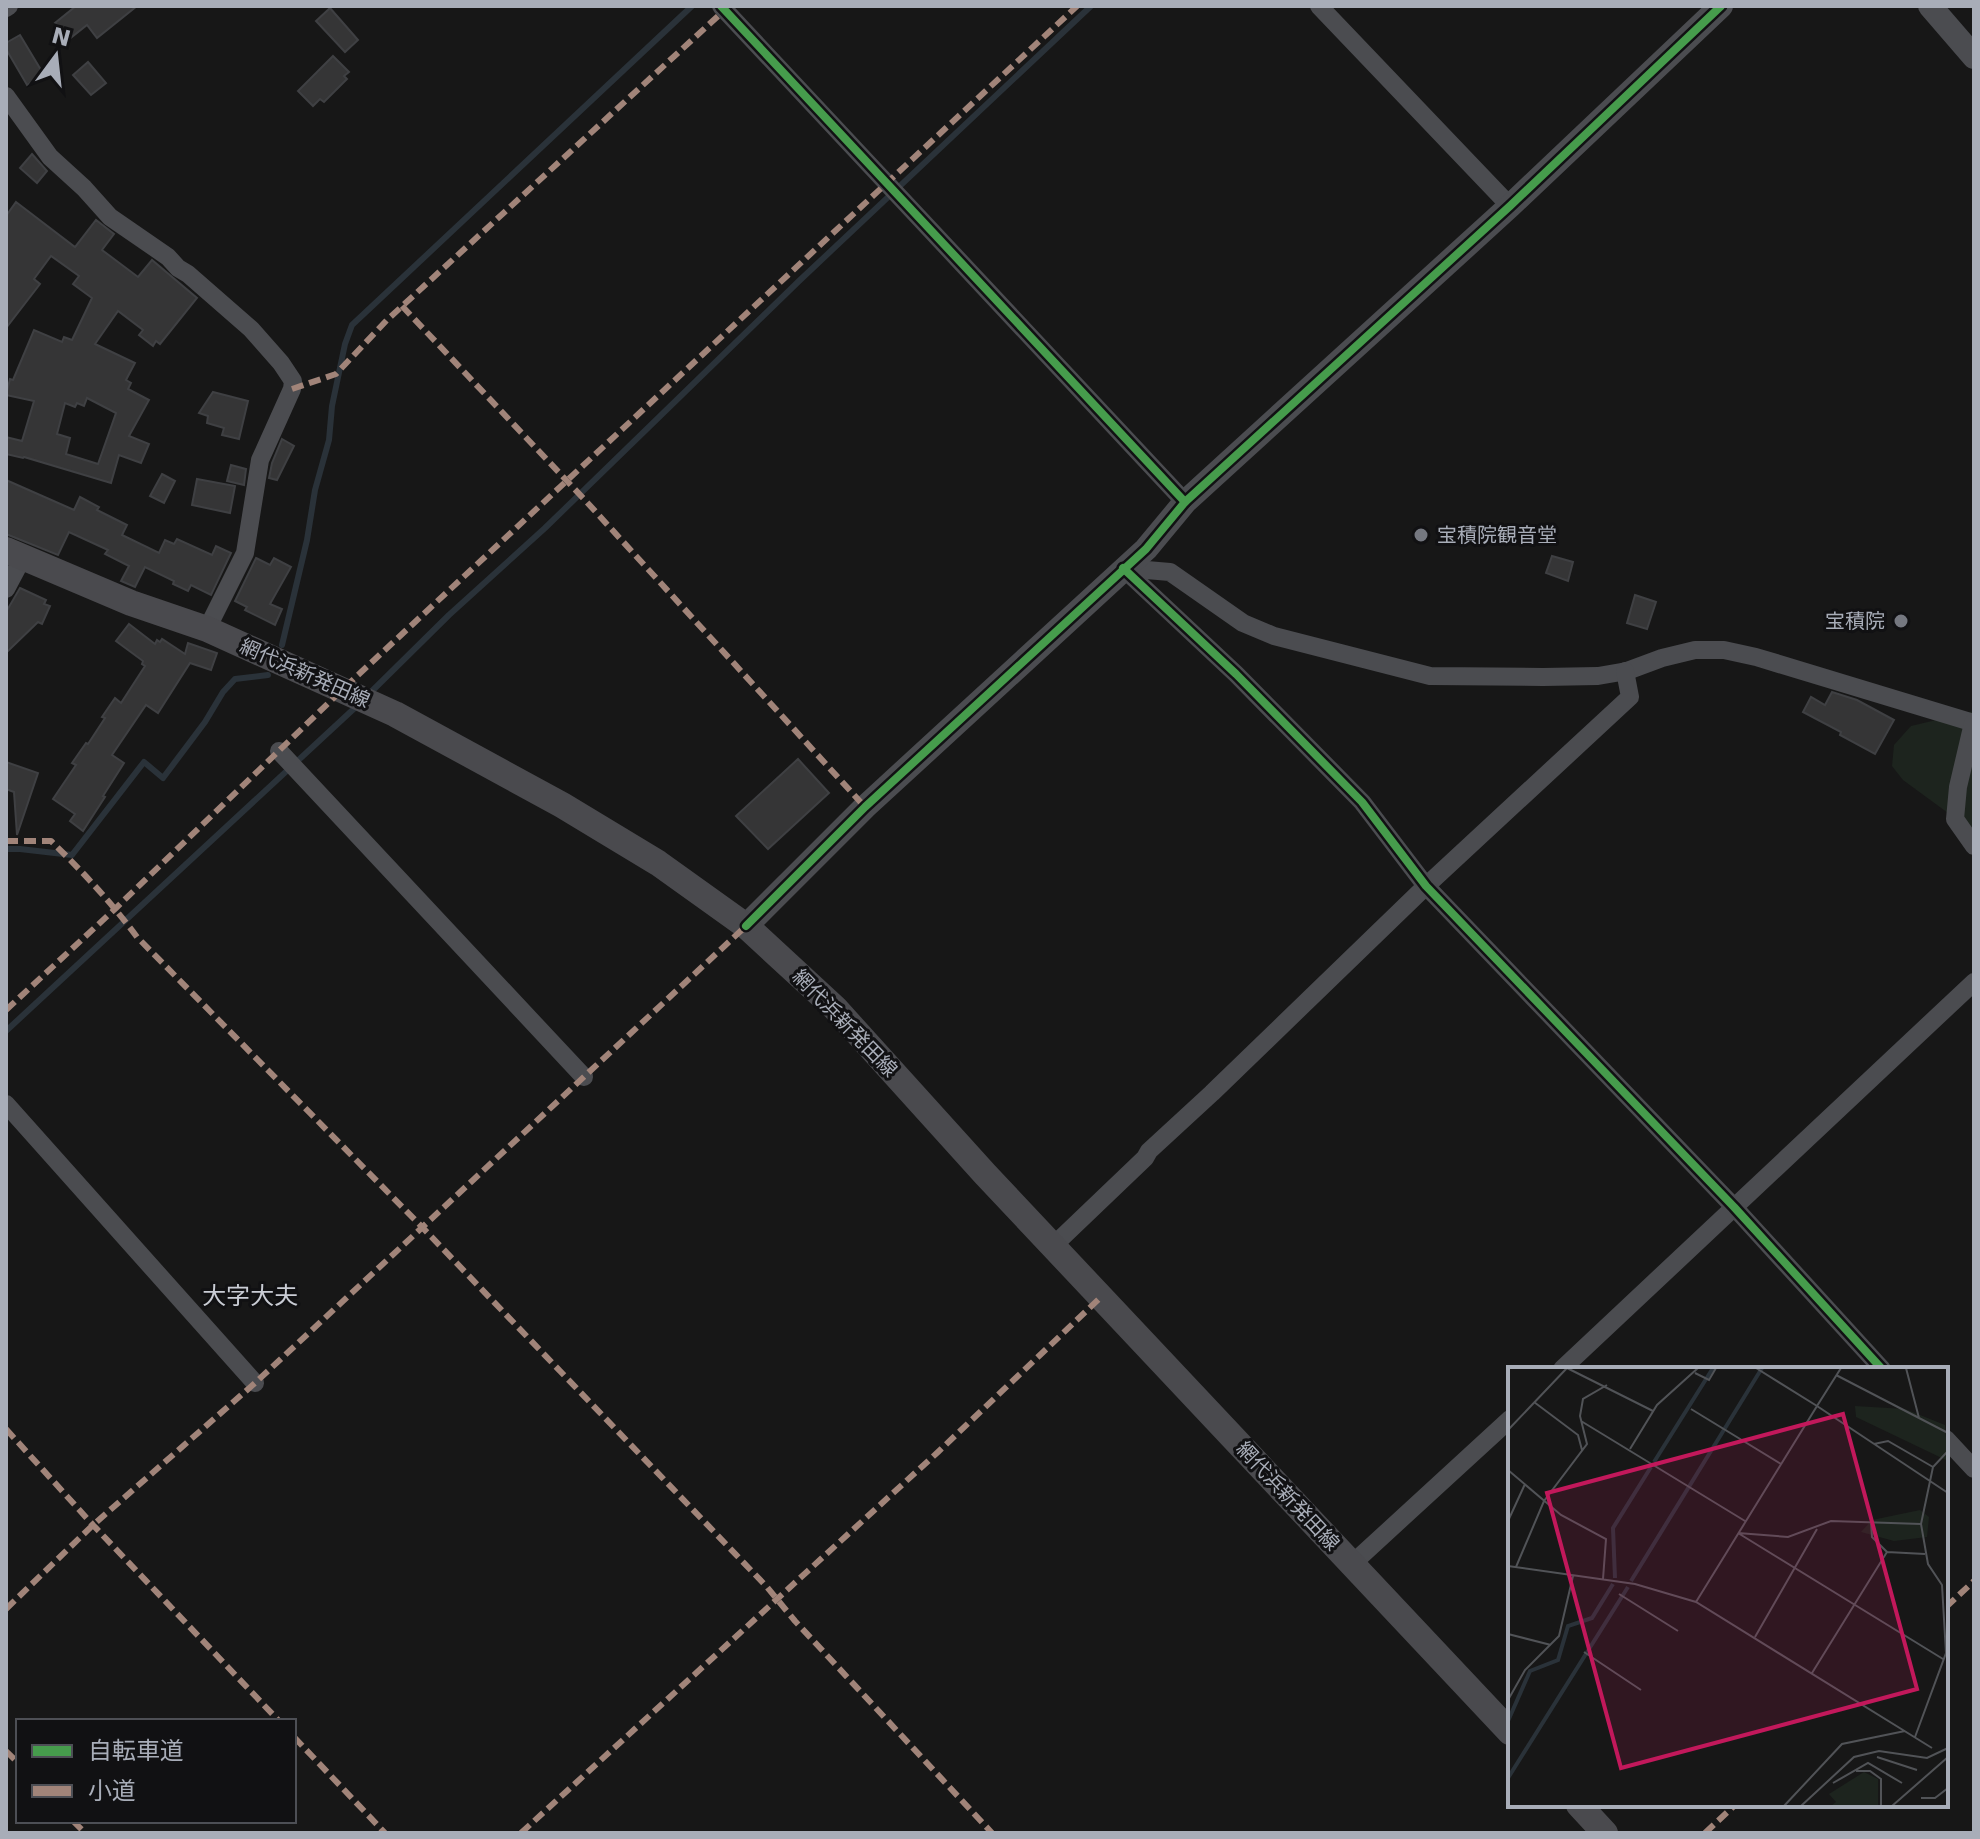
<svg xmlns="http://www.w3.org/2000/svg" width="1980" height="1839" font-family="'DejaVu Sans','Noto Sans JP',sans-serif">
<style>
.green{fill:#1d241e}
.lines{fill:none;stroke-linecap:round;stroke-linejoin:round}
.stream{stroke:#2a3239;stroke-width:6}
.building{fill:#353536;stroke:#3f4043;stroke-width:2;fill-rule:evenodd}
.minor{stroke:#4b4c50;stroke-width:18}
.tertiary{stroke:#4b4c50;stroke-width:24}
.secondary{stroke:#4a4a4e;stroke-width:26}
.quiet{stroke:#a18479;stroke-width:6;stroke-dasharray:12 6;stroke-linecap:butt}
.cycleway-casing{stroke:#111113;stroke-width:13}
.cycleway{stroke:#469c4c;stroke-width:8}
.poi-dot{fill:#757880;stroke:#111113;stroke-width:3}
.labels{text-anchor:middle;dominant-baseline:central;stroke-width:6;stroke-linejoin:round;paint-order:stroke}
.poi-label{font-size:20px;fill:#a8adb8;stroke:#111113;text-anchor:start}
.street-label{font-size:20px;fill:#a8adb8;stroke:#111113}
.quarter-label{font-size:24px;fill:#c9ccd4;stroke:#111113}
.inset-river{fill:none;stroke:#2a3239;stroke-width:4}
.inset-road{fill:none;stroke:#515357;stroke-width:2}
.view{fill:#c2185b;fill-opacity:0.15;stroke:#c2185b;stroke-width:4}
.inset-edge{fill:none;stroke:#a8adb8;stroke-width:4}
</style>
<rect width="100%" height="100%" fill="#171717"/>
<!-- green -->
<polygon class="green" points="1974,711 1974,832 1903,780 1892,766 1894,745 1911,726"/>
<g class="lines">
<!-- stream -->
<g class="stream">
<polyline points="282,645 307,540 315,490 329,440 332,406 345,344 352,325 692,6"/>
<polyline points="370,693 449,615 545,528 799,281 1091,6"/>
<polyline points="6,849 20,849 72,855 144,762 163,778 205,722 223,692 235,679 268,675"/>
<polyline points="6,1031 359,704"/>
</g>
</g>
<!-- building -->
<g class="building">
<polygon points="76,6 137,6 97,38 87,25 68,40 55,23"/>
<polygon points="330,8 358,40 345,52 316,21"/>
<polygon points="20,35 44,75 27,85 6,49 6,43"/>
<polygon points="333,56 349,72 344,76 347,79 324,102 320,99 313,106 298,91"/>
<polygon points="88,62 106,83 91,95 73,75"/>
<polygon points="32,154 47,171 37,183 20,168"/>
<path d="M 16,202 L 75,247 L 96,220 L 114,234 L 102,250 L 138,277 L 152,260 L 197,298 L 160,344 L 156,341 L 153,346 L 139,335 L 143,330 L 118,311 L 95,344 L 135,363 L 126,380 L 131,383 L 128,389 L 149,400 L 129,436 L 149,444 L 141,463 L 119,455 L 111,483 L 24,457 L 23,458 L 6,454 L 6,437 L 22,441 L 34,401 L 6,395 L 10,379 L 13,380 L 34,330 L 62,342 L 64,337 L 72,340 L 92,298 L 73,284 L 79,276 L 51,256 L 34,279 L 40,284 L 6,328 L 6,216 ZM 87,398 L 116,413 L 98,464 L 66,454 L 70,438 L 57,434 L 65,403 L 75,407 L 77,403 L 84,406 Z"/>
<polygon points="213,392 248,401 239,439 222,435 224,428 207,423 208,416 199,413"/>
<polygon points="282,439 294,446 277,480 269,478 272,463"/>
<polygon points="231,465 246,469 244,485 227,481"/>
<polygon points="162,474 175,481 164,503 150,496"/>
<polygon points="197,479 235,486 230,513 192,505"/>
<polygon points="6,480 74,510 80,497 99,507 97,510 127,525 122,535 159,553 165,540 174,544 177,539 212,555 216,546 231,553 211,595 191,585 188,591 173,584 174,581 145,567 135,587 121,581 129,566 105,554 108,550 69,532 58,555 6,534"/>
<polygon points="1552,556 1573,562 1568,581 1546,573"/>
<polygon points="256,558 270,565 274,558 291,567 270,604 282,609 275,625 245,610 247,607 235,601"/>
<polygon points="20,588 46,600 44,604 50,606 42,624 38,622 6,653 6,612"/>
<polygon points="1635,595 1656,602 1647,629 1627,623"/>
<polygon points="129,624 155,644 157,640 160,642 162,639 185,654 188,643 217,653 211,670 190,663 158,713 146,705 112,755 124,763 103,796 105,797 83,831 70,821 75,814 53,799 76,765 72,763 86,743 88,744 105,718 102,717 115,698 121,703 145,666 142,664 143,661 116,641"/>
<polygon points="1832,692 1857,700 1894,720 1875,754 1840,735 1841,732 1803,712 1811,697 1825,705"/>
<polygon points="798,759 829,793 768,849 736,816"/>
<polygon points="6,762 38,773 17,835 14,792 6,789"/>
</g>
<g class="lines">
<!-- minor -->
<g class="minor">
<polyline points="721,6 1185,502"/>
<polyline points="1319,6 1510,206"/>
<polyline points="6,8 9,6"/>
<polyline points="6,96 50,157 84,188 110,217 168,257 178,268 188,274 251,329 281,363 293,381 292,389 260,460 245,553 207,629"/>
<polyline points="1123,568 1236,674 1362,802 1426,886 1734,1207 1882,1369"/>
<polyline points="1123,568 1170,572 1243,623 1274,636 1430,676 1543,677 1598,676 1627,671 1662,658 1695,650 1724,650 1756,657 1974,723"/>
<polyline points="6,589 23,557"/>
<polyline points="1973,723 1958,787 1955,819 1974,846"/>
<polyline points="279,751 584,1077"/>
<polyline points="6,1104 255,1383"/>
<polyline points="1053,1246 1145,1158 1149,1151 1212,1093 1426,886 1630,697 1625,671"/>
<polyline points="1562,1369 1974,982"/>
<polyline points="1946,1439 1974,1469"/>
<polyline points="1352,1564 1510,1419"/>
</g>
<!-- tertiary -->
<g class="tertiary">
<polyline points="1930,6 1974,57"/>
<polyline points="746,926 865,807 1146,549 1185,502 1510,206 1721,6"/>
</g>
<!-- secondary -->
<g class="secondary">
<polyline points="6,550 131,603 207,629 395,714 562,805 658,863 746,926 835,1008 985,1174 1510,1732"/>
<polyline points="1579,1805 1605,1833"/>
</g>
<!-- quiet -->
<g class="quiet">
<polyline points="402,306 584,499 865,807"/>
<polyline points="292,389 336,374 387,320 729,6"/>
<path d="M 6,841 L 51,841 C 82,871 111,902 137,937 L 422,1227 L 767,1587 L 795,1621 L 992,1833"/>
<polyline points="6,1010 116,908 343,689 1077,6"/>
<polyline points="6,1429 93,1525 279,1721"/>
<polyline points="1946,1607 1974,1581"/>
<polyline points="6,1609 93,1525 255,1383 746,926"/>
<polyline points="294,1737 385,1833"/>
<polyline points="6,1751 18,1763"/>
<polyline points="73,1821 85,1833"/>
<polyline points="521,1833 938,1452 1101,1297"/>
<polyline points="1705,1833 1735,1805"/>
</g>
<!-- cycleway casing -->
<g class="cycleway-casing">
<g id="cycleway">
<polyline points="721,6 1185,502"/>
<polyline points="1123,568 1236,674 1362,802 1426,886 1734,1207 1882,1369"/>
<polyline points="746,926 865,807 1146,549 1185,502 1510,206 1721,6"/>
</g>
</g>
<!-- cycleway -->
<use href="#cycleway" class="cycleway"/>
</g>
<!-- markers -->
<g class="poi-dot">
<circle cx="1421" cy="535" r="8"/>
<circle cx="1901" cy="621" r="8"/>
</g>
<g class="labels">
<!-- poi labels -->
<g class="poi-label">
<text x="1437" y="535">宝積院観音堂</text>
<text x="1885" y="621" text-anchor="end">宝積院</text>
</g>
<!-- street labels -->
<g class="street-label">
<text transform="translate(305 673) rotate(24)">網代浜新発田線</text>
<text transform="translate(845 1023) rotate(46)">網代浜新発田線</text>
<text transform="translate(1288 1496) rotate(47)">網代浜新発田線</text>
</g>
<!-- quarter labels -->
<g class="quarter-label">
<text x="250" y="1296">大字大夫</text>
</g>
</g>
<!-- overview -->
<g transform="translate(1508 1367)">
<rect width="440" height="440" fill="#171717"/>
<path d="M 347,39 L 397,42 L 437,58 L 440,94 L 348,50 ZM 412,143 L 421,150 L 419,170 L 386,174 L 353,165 L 364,153 ZM 356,405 L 370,412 L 370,439 L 323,439 L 328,435 L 321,427 Z" fill="#1d241e"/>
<path class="inset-river" d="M 146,95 L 205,1M 107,211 L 105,161 L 143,100M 123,214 L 254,1M 0,354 L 22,304 L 50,293 L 60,259 L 84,251 L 105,217M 0,411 L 120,220"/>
<path class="inset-road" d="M 59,1 L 145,44M 333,1 L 309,39 L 440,126M 398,1 L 411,51M 187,6 L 201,13 L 208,1M 328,8 L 440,66M 26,35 L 70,68 L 74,83M 183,42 L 273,97M 73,54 L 237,154M 0,63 L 59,1M 366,77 L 380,74 L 425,100M 122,82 L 149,38 L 190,1M 0,103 L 53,148 L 98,172 L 95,212M 0,154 L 17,117M 230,166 L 435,292M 230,166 L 280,170 L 323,154 L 413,157M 379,185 L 417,187M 0,199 L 127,217 L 188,235 L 424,381M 8,200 L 36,134 L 79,77 L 72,49 L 75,32 L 99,18M 111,227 L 170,264M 188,235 L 309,39 L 248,1M 0,267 L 43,278M 247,270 L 309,162M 76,285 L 133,323M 304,306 L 379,185 L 364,170 L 363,155M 0,333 L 17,303 L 51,269 L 65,209M 407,370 L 438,286 L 434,218 L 420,197 L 413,157 L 425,100 L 440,84M 369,390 L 409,403M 348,404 L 362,404 L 373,412 L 373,439M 325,416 L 360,396 L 394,416M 413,431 L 427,431 L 440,421M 276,439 L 334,377 L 397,364M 293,439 L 346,390 L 371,384 L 419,391 L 440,381M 384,439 L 440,390"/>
<path class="view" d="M 335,47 L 409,322 L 113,401 L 39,126 Z"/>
<rect width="440" height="440" class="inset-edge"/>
</g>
<!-- border -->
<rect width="1980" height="1839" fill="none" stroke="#a8adb8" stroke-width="16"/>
<!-- legend -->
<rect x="16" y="1719" width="280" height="104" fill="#111113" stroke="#4d4f55" stroke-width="2"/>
<rect x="32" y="1745" width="40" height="12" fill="#469c4c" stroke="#4d4f55" stroke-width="2"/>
<text x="88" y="1759" font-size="24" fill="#a8adb8">自転車道</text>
<rect x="32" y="1785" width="40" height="12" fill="#a18479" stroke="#4d4f55" stroke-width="2"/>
<text x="88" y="1799" font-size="24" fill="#a8adb8">小道</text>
<!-- north arrow -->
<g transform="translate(56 56) rotate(15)" stroke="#111113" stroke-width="6" paint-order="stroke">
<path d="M0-6L14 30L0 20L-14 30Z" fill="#a8adb8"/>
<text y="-12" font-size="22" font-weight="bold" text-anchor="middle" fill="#a8adb8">N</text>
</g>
</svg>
